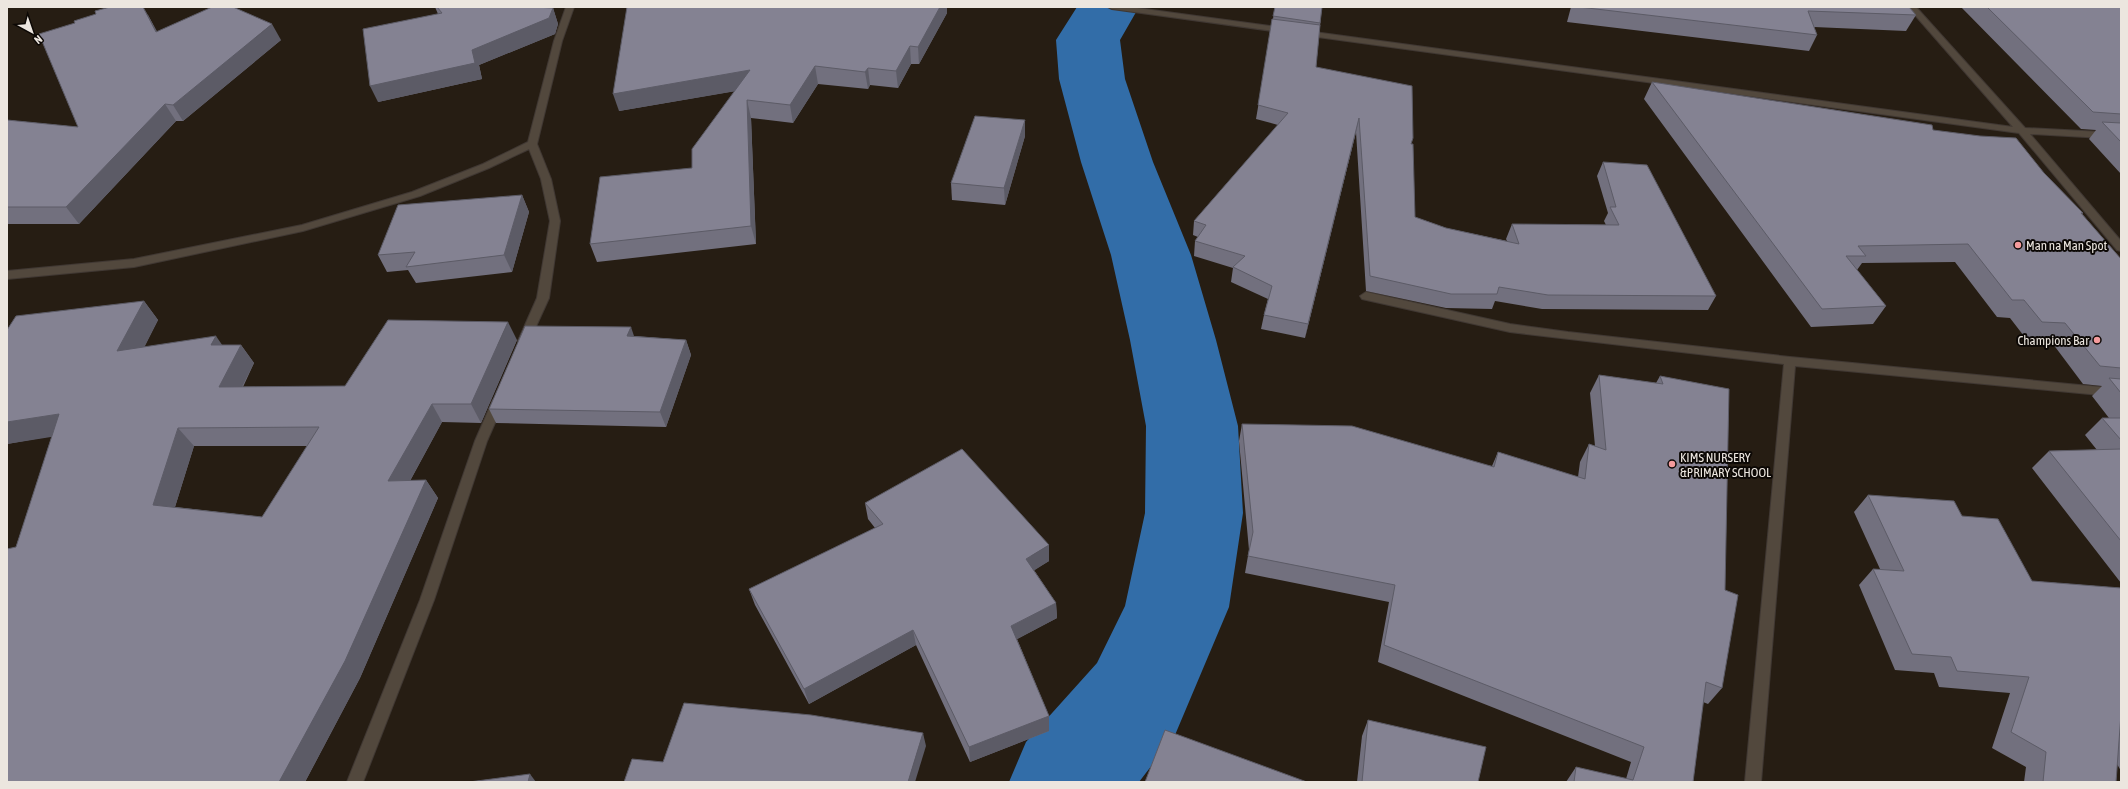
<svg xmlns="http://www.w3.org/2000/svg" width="2128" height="789" font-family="'Asap Condensed',sans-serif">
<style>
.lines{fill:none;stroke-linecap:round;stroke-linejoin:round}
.river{fill:#326da8;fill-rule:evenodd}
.minor-casing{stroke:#403833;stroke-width:2}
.minor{fill:#52483d;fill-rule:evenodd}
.wall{fill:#72707e;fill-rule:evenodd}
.shaded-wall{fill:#5c5b66}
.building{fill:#848292;stroke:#5c5b66;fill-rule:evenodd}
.poi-dot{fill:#f59b9c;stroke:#0c0805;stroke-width:1.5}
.labels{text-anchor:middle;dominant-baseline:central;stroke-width:4;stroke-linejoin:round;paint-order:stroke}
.poi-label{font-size:13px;fill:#ece6df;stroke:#0c0805;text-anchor:start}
</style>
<rect width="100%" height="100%" fill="#261d13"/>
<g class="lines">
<!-- river -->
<polygon class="river" points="1077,7 1139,7 1120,40 1125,79 1153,162 1191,255 1216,340 1238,426 1243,513 1229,607 1175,735 1139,782 1009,782 1026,742 1097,663 1125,606 1145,513 1146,426 1130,340 1111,255 1081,162 1059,79 1056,40"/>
<!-- minor casing -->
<g class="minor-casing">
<g id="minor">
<polygon points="566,7 574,7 562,41 537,144 551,179 560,221 549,298 528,344 520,344 518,341 537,298 550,221 541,179 529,149 489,168 420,196 303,231 134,267 7,279 7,271 134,259 302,225 412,192 483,164 528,142 554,41"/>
<polygon points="1108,7 1130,7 2013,127 1908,7 1916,7 2025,128 2121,133 2121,139 2030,134 2121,241 2121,251 2117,250 2019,133 1112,9"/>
<polygon points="1366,292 1510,324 1568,332 1790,357 2121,389 2121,397 1795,366 1761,782 1745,782 1784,364 1510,332 1362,299 1360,296"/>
<polygon points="499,396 505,400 487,441 434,600 363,782 347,782 420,600 475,441 493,400"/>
</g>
</g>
<!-- minor -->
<use href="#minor" class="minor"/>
</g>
<!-- wall -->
<g class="wall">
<polygon points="435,7 534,7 553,8 558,24 555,34 479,65 482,79 378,102 438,14"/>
<polygon points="627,7 947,7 947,13 919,64 911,64 898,88 870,85 868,89 818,84 793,123 751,118 756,244 597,262 590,244 692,168 735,91 619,111"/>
<polygon points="1275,7 1322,7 1316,67 1411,144 1415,217 1446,228 1507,241 1506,239 1512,224 1606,225 1604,221 1608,213 1597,176 1603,162 1716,296 1708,310 1542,309 1495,301 1492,309 1446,308 1366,291 1356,132 1305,338 1261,329 1264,315 1268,299 1231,282 1233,268 1194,256 1195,241 1198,237 1193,235 1194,221 1278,125 1256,119"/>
<polygon points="1571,7 1909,7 1916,15 1906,31 1814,27 1817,35 1809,51 1567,22"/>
<polygon points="1961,7 2121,7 2121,174 2089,139 2096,130 2081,129"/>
<polygon points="148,15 157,32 281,40 183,121 176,121 79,224 7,224 7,120 78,127"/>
<polygon points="1652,82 1933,130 2044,173 2083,213 2082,214 2121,259 2121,583 2032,468 2049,451 2097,450 2085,435 2102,418 2109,418 2092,396 2102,386 2083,384 2050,340 2027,340 2010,318 1997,317 1955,262 1862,263 1857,270 1886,306 1873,324 1811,327 1644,99"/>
<polygon points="1025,120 1025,136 1005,205 952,200 951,183"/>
<polygon points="522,195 529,212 512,272 416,283 408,270 387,272 378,255"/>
<path d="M 144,301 L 158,320 L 144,347 L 241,345 L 254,363 L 243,387 L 345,386 L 517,340 L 481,423 L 442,422 L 410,481 L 426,480 L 438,498 L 360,678 L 305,782 L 7,782 L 16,547 L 52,436 L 7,444 L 7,330 ZM 194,446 L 308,446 L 262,517 L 175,507 Z"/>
<polygon points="634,336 686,340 691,355 666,427 496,423 489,409"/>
<polygon points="1599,375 1656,383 1660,376 1729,389 1722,688 1708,704 1703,702 1693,782 1566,782 1576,767 1626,779 1631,762 1378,662 1389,602 1245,573 1249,550 1239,441 1242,424 1492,466 1498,452 1578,477 1580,462 1589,444 1595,446 1590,393"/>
<polygon points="1868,495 1962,516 2032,581 2121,588 2121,771 2117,764 2116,782 2024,782 2026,767 1992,748 2010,693 1939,687 1934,673 1895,670 1859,585 1873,569 1880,569 1854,512"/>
<polygon points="865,503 1049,561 1034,570 1056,603 1057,618 1017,639 1049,716 1049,731 970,762 916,645 809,704 755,605 749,589 875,528 868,519"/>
<polygon points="1368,720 1478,782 1357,782 1362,736"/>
</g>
<!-- shaded-wall -->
<g class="shaded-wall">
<polygon points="143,7 148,15 166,48 156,32"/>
<polygon points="940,7 947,7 947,13 919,64 918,47"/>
<polygon points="553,8 558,24 555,34 479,65 482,79 378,102 370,86"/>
<polygon points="272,24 281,40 183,121 173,105"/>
<polygon points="910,46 911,64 898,88 896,71"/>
<polygon points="815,66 818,84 793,123 790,105"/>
<polygon points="868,68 870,85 868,89 865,72"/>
<polygon points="750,70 754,88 619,111 613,94"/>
<polygon points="747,100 751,118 756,244 751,226"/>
<polygon points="165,104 176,121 79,224 66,207"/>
<polygon points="1359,118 1356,132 1305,338 1308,324"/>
<polygon points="1025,120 1025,136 1005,205 1004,188"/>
<polygon points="522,195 529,212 512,272 504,255"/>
<polygon points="144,301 158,320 133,370 117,351"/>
<polygon points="508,322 517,340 481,423 471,404"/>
<polygon points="631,327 636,342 627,336"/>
<polygon points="216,336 229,355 211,345"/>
<polygon points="686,340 691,355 666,427 660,412"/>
<polygon points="241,345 254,363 233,405 219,387"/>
<polygon points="432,404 442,422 400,499 388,481"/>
<polygon points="59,414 76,433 7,444 7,422"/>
<polygon points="178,428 194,446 170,523 153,505"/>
<polygon points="426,480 438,498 360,678 305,782 279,782"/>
<polygon points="1049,545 1049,561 1027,575 1026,559"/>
<polygon points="1056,603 1057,618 1012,642 1011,626"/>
<polygon points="913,630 916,645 809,704 804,689"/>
<polygon points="1049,716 1049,731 970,762 969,747"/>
<polygon points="923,733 926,746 915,782 908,782"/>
<polygon points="530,774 536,782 528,782"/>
</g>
<!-- building -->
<g class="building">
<polygon points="110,7 143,7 156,32 212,7 233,7 272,24 173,105 165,104 66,207 7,207 7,120 78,127 39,34 75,23 74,21 96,14 95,11"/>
<polygon points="437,7 534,7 553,8 549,18 472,50 475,63 370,86 363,29 442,13"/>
<polygon points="627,7 940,7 918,47 910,46 896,71 868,68 865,72 815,66 790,105 747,100 751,226 590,244 600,177 692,168 692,149 750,70 613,94"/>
<polygon points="1275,7 1322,7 1320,23 1273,16"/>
<polygon points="1579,7 1909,7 1916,15 1808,11 1817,35"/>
<polygon points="1987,7 2121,7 2121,114 2093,112"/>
<polygon points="1272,19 1320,25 1316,67 1412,86 1413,138 1411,144 1413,144 1415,217 1446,228 1519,244 1512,224 1619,225 1610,207 1616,207 1603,162 1647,165 1716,296 1548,295 1499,287 1497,294 1451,294 1370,276 1359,118 1308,324 1264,315 1272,286 1233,267 1245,256 1195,241 1206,225 1194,221 1288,113 1258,105"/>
<polygon points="1652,82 1932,125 1933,130 1980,136 2016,138 2044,173 2083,213 2081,213 2121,259 2121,368 2100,366 2065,323 2042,322 2024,300 2012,300 1968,244 1858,246 1866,256 1846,256 1886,306 1822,309"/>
<polygon points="975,116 1025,120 1004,188 951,183"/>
<polygon points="2102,122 2121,123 2121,142"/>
<polygon points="522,195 504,255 406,267 415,252 378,255 398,205"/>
<path d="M 144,301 L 117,351 L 216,336 L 211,345 L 241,345 L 219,387 L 345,386 L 388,320 L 508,322 L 471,404 L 432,404 L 388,481 L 426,480 L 345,661 L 279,782 L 7,782 L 7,549 L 16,547 L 59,414 L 7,422 L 7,330 L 16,316 ZM 319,427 L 262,517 L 153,505 L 178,428 Z"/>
<polygon points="525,326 631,327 627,336 686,340 660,412 489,409"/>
<polygon points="1599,375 1663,384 1660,376 1729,389 1725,590 1738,595 1722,688 1706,682 1693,782 1574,782 1576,767 1633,780 1644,747 1384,645 1395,585 1248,556 1253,532 1242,424 1352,426 1494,467 1498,452 1585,479 1589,444 1606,450"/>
<polygon points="2109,378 2121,379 2121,393"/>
<polygon points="2102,418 2121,418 2121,440"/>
<polygon points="962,449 1049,545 1026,559 1056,603 1011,626 1049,716 969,747 913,630 804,689 749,589 883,524 865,503"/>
<polygon points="2121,449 2121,541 2049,451"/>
<polygon points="1868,495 1954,501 1962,516 1998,519 2032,581 2121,588 2121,715 2121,714 2116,782 2043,782 2046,752 2011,732 2029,677 1957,671 1951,657 1912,654 1873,569 1904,571"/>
<polygon points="684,703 811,715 923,733 908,782 624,782 632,759 663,762"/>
<polygon points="1368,720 1486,747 1478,782 1362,782"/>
<polygon points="1165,730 1307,782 1145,782"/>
<polygon points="530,774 528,782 469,782"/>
</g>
<!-- markers -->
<g class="poi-dot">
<circle cx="2018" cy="245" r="4"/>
<circle cx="2097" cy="340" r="4"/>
<circle cx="1672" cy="464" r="4"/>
</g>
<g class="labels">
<!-- poi labels -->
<g class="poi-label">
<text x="2026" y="245">Man na Man Spot</text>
<text x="2089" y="340" text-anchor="end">Champions Bar</text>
<text x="1680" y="457">KIMS NURSERY<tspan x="1680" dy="15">&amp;PRIMARY SCHOOL</tspan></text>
</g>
</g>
<!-- border -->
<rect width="2128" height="789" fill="none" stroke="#ece6df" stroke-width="16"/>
<!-- north arrow -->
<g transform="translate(32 32) rotate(140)" stroke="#0c0805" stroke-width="3" paint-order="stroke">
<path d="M0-3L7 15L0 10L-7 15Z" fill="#ece6df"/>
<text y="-6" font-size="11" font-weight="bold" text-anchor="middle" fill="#ece6df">N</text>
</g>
</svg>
